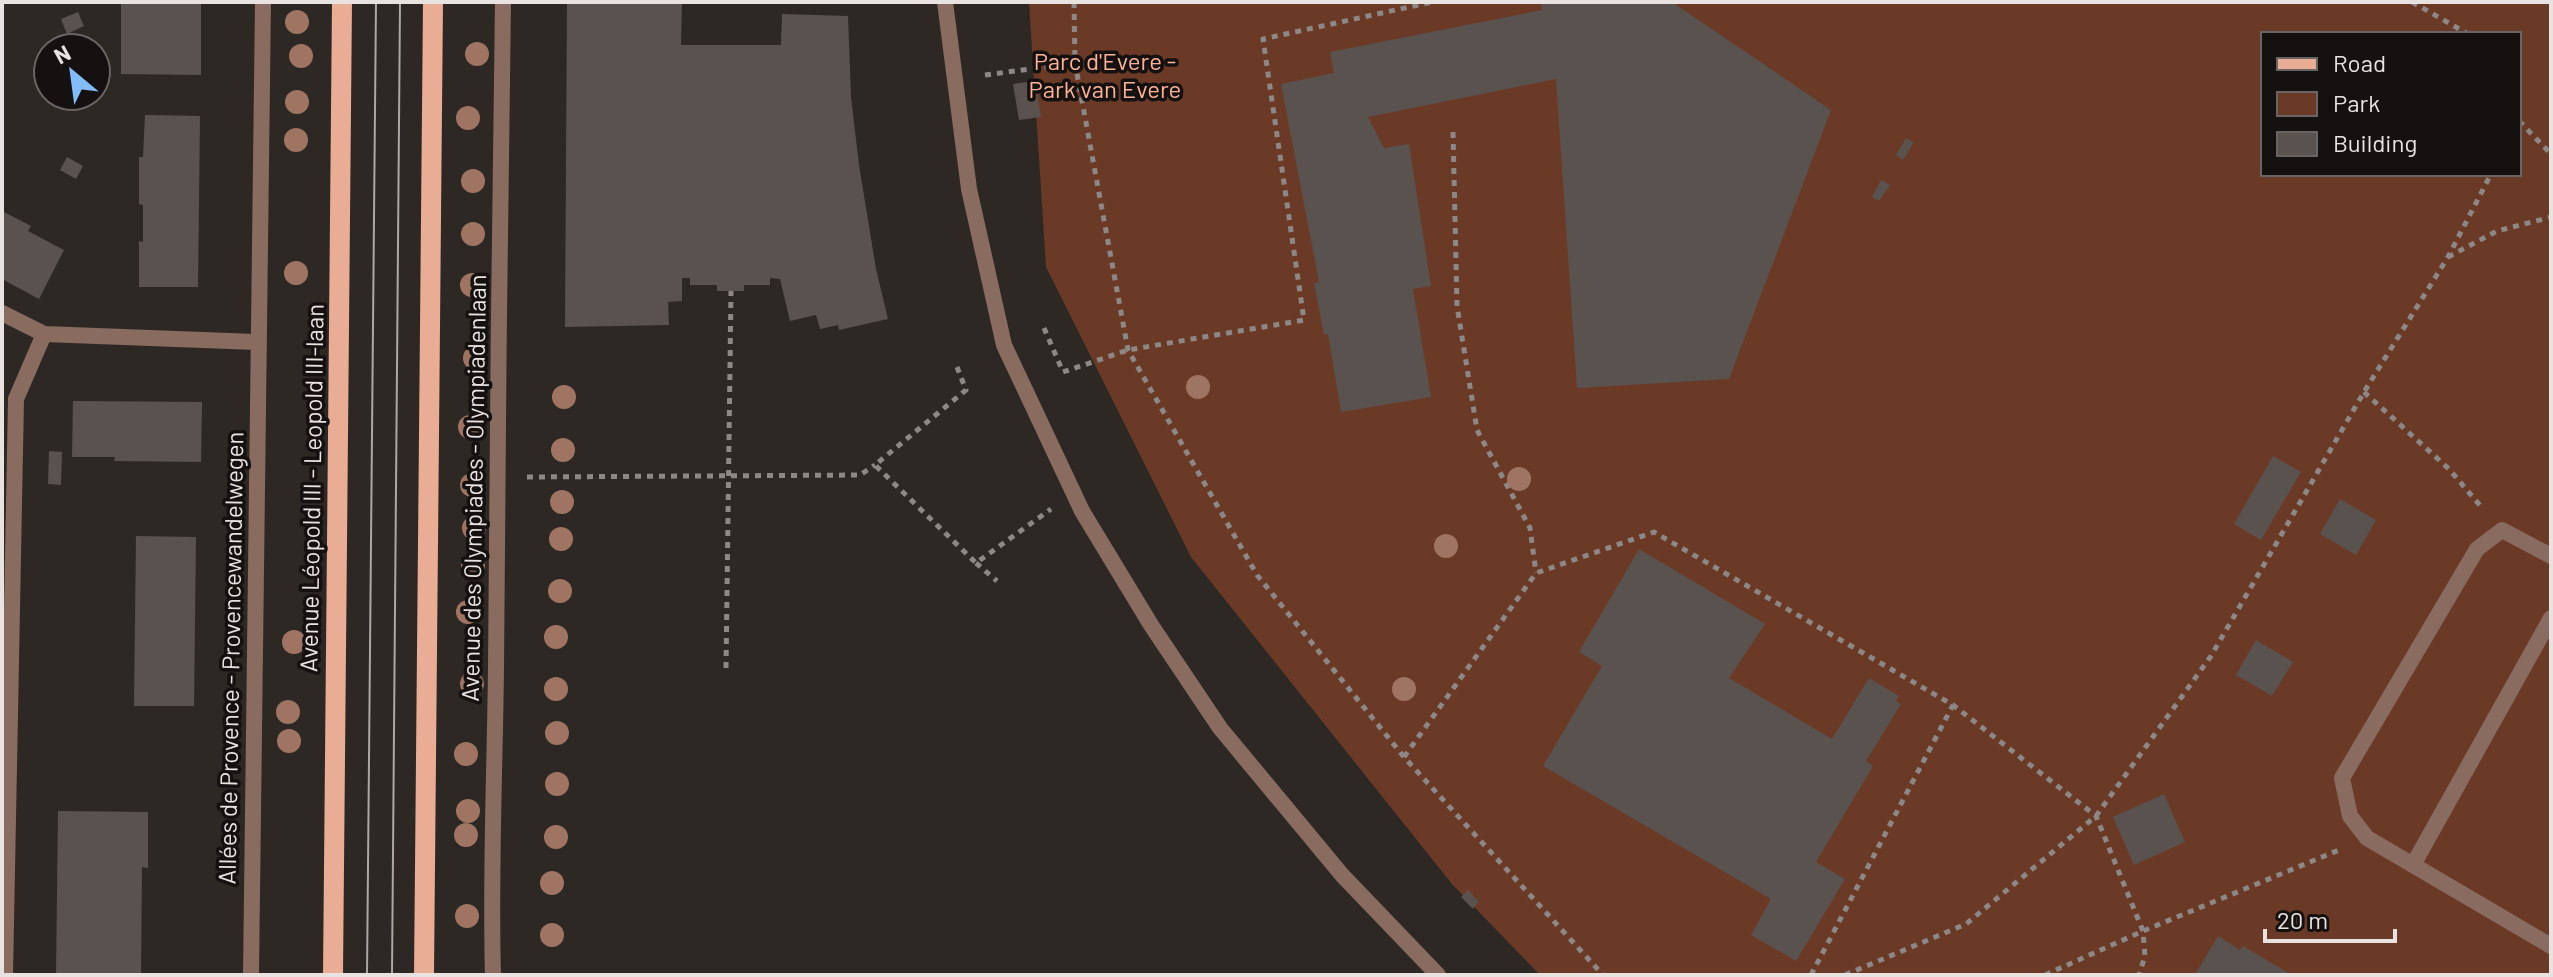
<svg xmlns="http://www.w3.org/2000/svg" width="2553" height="977" font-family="Barlow,sans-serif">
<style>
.green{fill:#6b3a27;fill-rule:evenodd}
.building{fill:#5a524f}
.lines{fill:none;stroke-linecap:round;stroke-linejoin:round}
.path{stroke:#8d8785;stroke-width:5;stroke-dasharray:6 6;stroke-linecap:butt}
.service{stroke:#896b60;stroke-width:16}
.minor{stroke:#896b60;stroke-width:16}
.tertiary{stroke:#896b60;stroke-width:16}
.primary{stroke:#e9ac95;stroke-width:20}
.tram{stroke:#aca6a4;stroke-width:2}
.tree{fill:#a07463}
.labels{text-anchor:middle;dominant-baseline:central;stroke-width:7;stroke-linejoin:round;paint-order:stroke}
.park-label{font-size:24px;fill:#feb295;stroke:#141110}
.street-label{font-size:24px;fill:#e8e3e1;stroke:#141110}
</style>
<rect width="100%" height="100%" fill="#2e2825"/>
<!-- green -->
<path class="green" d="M 1029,2 L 2551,2 L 2551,975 L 1540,975 L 1452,884 L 1191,557 L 1046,267 ZM 2263,34 L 2519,34 L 2519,174 L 2263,174 Z"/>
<!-- building -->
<g class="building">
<polygon points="121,2 201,2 201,75 121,74"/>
<polygon points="567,2 682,2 681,45 781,45 782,14 848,16 851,97 859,165 876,269 888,319 839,330 838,325 820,329 816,315 790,321 780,279 770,278 770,285 744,285 744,291 717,291 717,285 690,285 690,278 682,278 682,301 668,302 669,325 565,327"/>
<polygon points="1549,2 1672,2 1831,110 1729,379 1577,388 1556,79 1368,117 1384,148 1409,144 1431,286 1413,289 1431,397 1341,412 1328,334 1324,335 1314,283 1319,282 1281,84 1334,73 1330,52 1542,10 1541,4"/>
<polygon points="78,12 84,26 67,34 61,19"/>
<polygon points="1035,81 1041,117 1019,120 1013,84"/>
<polygon points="145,115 200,116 198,287 139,287 139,241 143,242 143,205 139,204 139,157 143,157"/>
<polygon points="1906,138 1914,142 1903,160 1896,155"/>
<polygon points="67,157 83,166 76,179 60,170"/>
<polygon points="1881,180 1890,185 1879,201 1872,197"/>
<polygon points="2,211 31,226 28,231 64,250 39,299 2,279"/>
<polygon points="73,401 202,402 201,462 114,461 115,457 72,457"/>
<polygon points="49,451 62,452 61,485 48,484"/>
<polygon points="2273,456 2301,472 2261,540 2234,524"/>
<polygon points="2340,499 2376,520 2356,555 2320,534"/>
<polygon points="136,536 196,537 194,706 134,706"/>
<polygon points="1639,549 1765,624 1729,678 1832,739 1869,678 1899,696 1896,701 1901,704 1866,761 1873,766 1816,862 1845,879 1796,961 1751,935 1771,899 1543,766 1602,666 1579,652"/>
<polygon points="2256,640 2293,662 2272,696 2236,675"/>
<polygon points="2164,794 2185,842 2134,865 2113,817"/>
<polygon points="58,811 148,812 148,868 142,867 141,975 56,975"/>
<polygon points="1468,890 1479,902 1473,909 1461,897"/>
<polygon points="2218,936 2240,950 2243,946 2292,975 2195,975"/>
</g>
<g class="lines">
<!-- path -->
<g class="path">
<polyline points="1074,2 1075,63 1128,350 1257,575 1404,757 1603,975"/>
<polyline points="2412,2 2468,34"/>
<polyline points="985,75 1075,63"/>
<polyline points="2519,121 2551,154"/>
<polyline points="1453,132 1457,306 1477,430 1530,528 1536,573"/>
<polyline points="2448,257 2497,231 2551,217"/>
<polyline points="1044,328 1063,372 1128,350 1304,320 1263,39 1432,2"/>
<polyline points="957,367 966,390 875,465 976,563 1051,509"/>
<polyline points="2364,392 2449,469 2483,509"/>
<polyline points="527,477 860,475 875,465"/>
<polyline points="976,563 997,581"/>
<polyline points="726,668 731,291"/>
<polyline points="1404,757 1536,573 1654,532 1953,705 2096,816 2143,931 2145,956 2139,975"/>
<polyline points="1811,975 1953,705"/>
<polyline points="1845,975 1966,924 2096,816 2211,656 2364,392 2448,257 2491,174"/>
<polyline points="2045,975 2143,931 2339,850"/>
</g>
<!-- service -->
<g class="service">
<polyline points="2551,556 2502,530 2477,549 2342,778 2350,816 2367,838 2551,946"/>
<polyline points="2413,865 2551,618"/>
</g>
<!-- minor -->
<g class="minor">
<polyline points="2,313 44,334 257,342"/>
<polyline points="5,975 16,399 44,334"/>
<polyline points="251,975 263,2"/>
<path d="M 493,975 C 490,872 495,770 496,667 C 497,445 500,224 503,2"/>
</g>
<!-- tertiary -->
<polyline class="tertiary" points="945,2 969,189 1004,345 1082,511 1151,625 1220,728 1342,875 1438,975"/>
<!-- primary -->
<g class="primary">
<polyline points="333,975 342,2"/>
<polyline points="424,975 433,2"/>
</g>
<!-- tram -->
<g class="tram">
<polyline points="367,975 376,2"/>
<polyline points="392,975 400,2"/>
</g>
</g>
<!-- trees -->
<g class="tree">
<circle cx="297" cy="22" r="12"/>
<circle cx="477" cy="54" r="12"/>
<circle cx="301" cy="56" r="12"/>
<circle cx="297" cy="102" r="12"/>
<circle cx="468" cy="118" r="12"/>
<circle cx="296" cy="140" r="12"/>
<circle cx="473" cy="181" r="12"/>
<circle cx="473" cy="234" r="12"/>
<circle cx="296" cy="273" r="12"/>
<circle cx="472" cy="285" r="12"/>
<circle cx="475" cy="358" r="12"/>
<circle cx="1198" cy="387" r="12"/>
<circle cx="564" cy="397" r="12"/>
<circle cx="470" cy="427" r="12"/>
<circle cx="563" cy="450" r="12"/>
<circle cx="1519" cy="479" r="12"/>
<circle cx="472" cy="485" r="12"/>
<circle cx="562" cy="502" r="12"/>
<circle cx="474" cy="528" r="12"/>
<circle cx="561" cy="539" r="12"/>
<circle cx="1446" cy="546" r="12"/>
<circle cx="473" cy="566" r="12"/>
<circle cx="560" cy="591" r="12"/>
<circle cx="468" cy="612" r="12"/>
<circle cx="556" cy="637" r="12"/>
<circle cx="294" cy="642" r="12"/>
<circle cx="472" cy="684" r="12"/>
<circle cx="556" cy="689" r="12"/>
<circle cx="1404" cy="689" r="12"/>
<circle cx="288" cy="712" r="12"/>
<circle cx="557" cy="733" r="12"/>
<circle cx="289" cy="741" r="12"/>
<circle cx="466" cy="754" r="12"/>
<circle cx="557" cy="784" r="12"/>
<circle cx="468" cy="811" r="12"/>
<circle cx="466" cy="835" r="12"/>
<circle cx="556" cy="837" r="12"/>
<circle cx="552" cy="883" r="12"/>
<circle cx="467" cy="916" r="12"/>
<circle cx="552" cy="935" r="12"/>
</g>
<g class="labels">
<!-- park labels -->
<g class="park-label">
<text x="1105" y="60">Parc d'Evere -<tspan x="1105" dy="28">Park van Evere</tspan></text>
</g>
<!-- street labels -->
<g class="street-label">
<text transform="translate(311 488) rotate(-89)">Avenue Léopold III - Leopold III-laan</text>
<text transform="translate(473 488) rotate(-89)">Avenue des Olympiades - Olympiadenlaan</text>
<text transform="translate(230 658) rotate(-89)">Allées de Provence - Provencewandelwegen</text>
</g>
</g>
<!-- border -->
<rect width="2553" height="977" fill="none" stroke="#e8e3e1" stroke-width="8"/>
<!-- legend -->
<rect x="2261" y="32" width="260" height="144" fill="#141110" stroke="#696564" stroke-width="2"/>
<rect x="2277" y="58" width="40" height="12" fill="#e9ac95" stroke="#696564" stroke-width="2"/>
<text x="2333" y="72" font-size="24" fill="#e8e3e1">Road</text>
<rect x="2277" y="92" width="40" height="24" fill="#6b3a27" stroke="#696564" stroke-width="2"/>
<text x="2333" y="112" font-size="24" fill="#e8e3e1">Park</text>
<rect x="2277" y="132" width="40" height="24" fill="#5a524f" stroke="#696564" stroke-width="2"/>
<text x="2333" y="152" font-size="24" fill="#e8e3e1">Building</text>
<!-- north arrow -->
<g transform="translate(72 72) rotate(331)"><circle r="38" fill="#141110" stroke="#696564" stroke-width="2"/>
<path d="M0-6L14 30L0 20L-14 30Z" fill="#83bcfb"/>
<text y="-12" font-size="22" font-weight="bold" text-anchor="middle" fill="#e8e3e1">N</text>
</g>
<!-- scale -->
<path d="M2265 929v12h130v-12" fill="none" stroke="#e8e3e1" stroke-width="4"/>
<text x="2277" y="929" font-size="24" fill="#e8e3e1" stroke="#141110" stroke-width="6" paint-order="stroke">20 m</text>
</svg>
